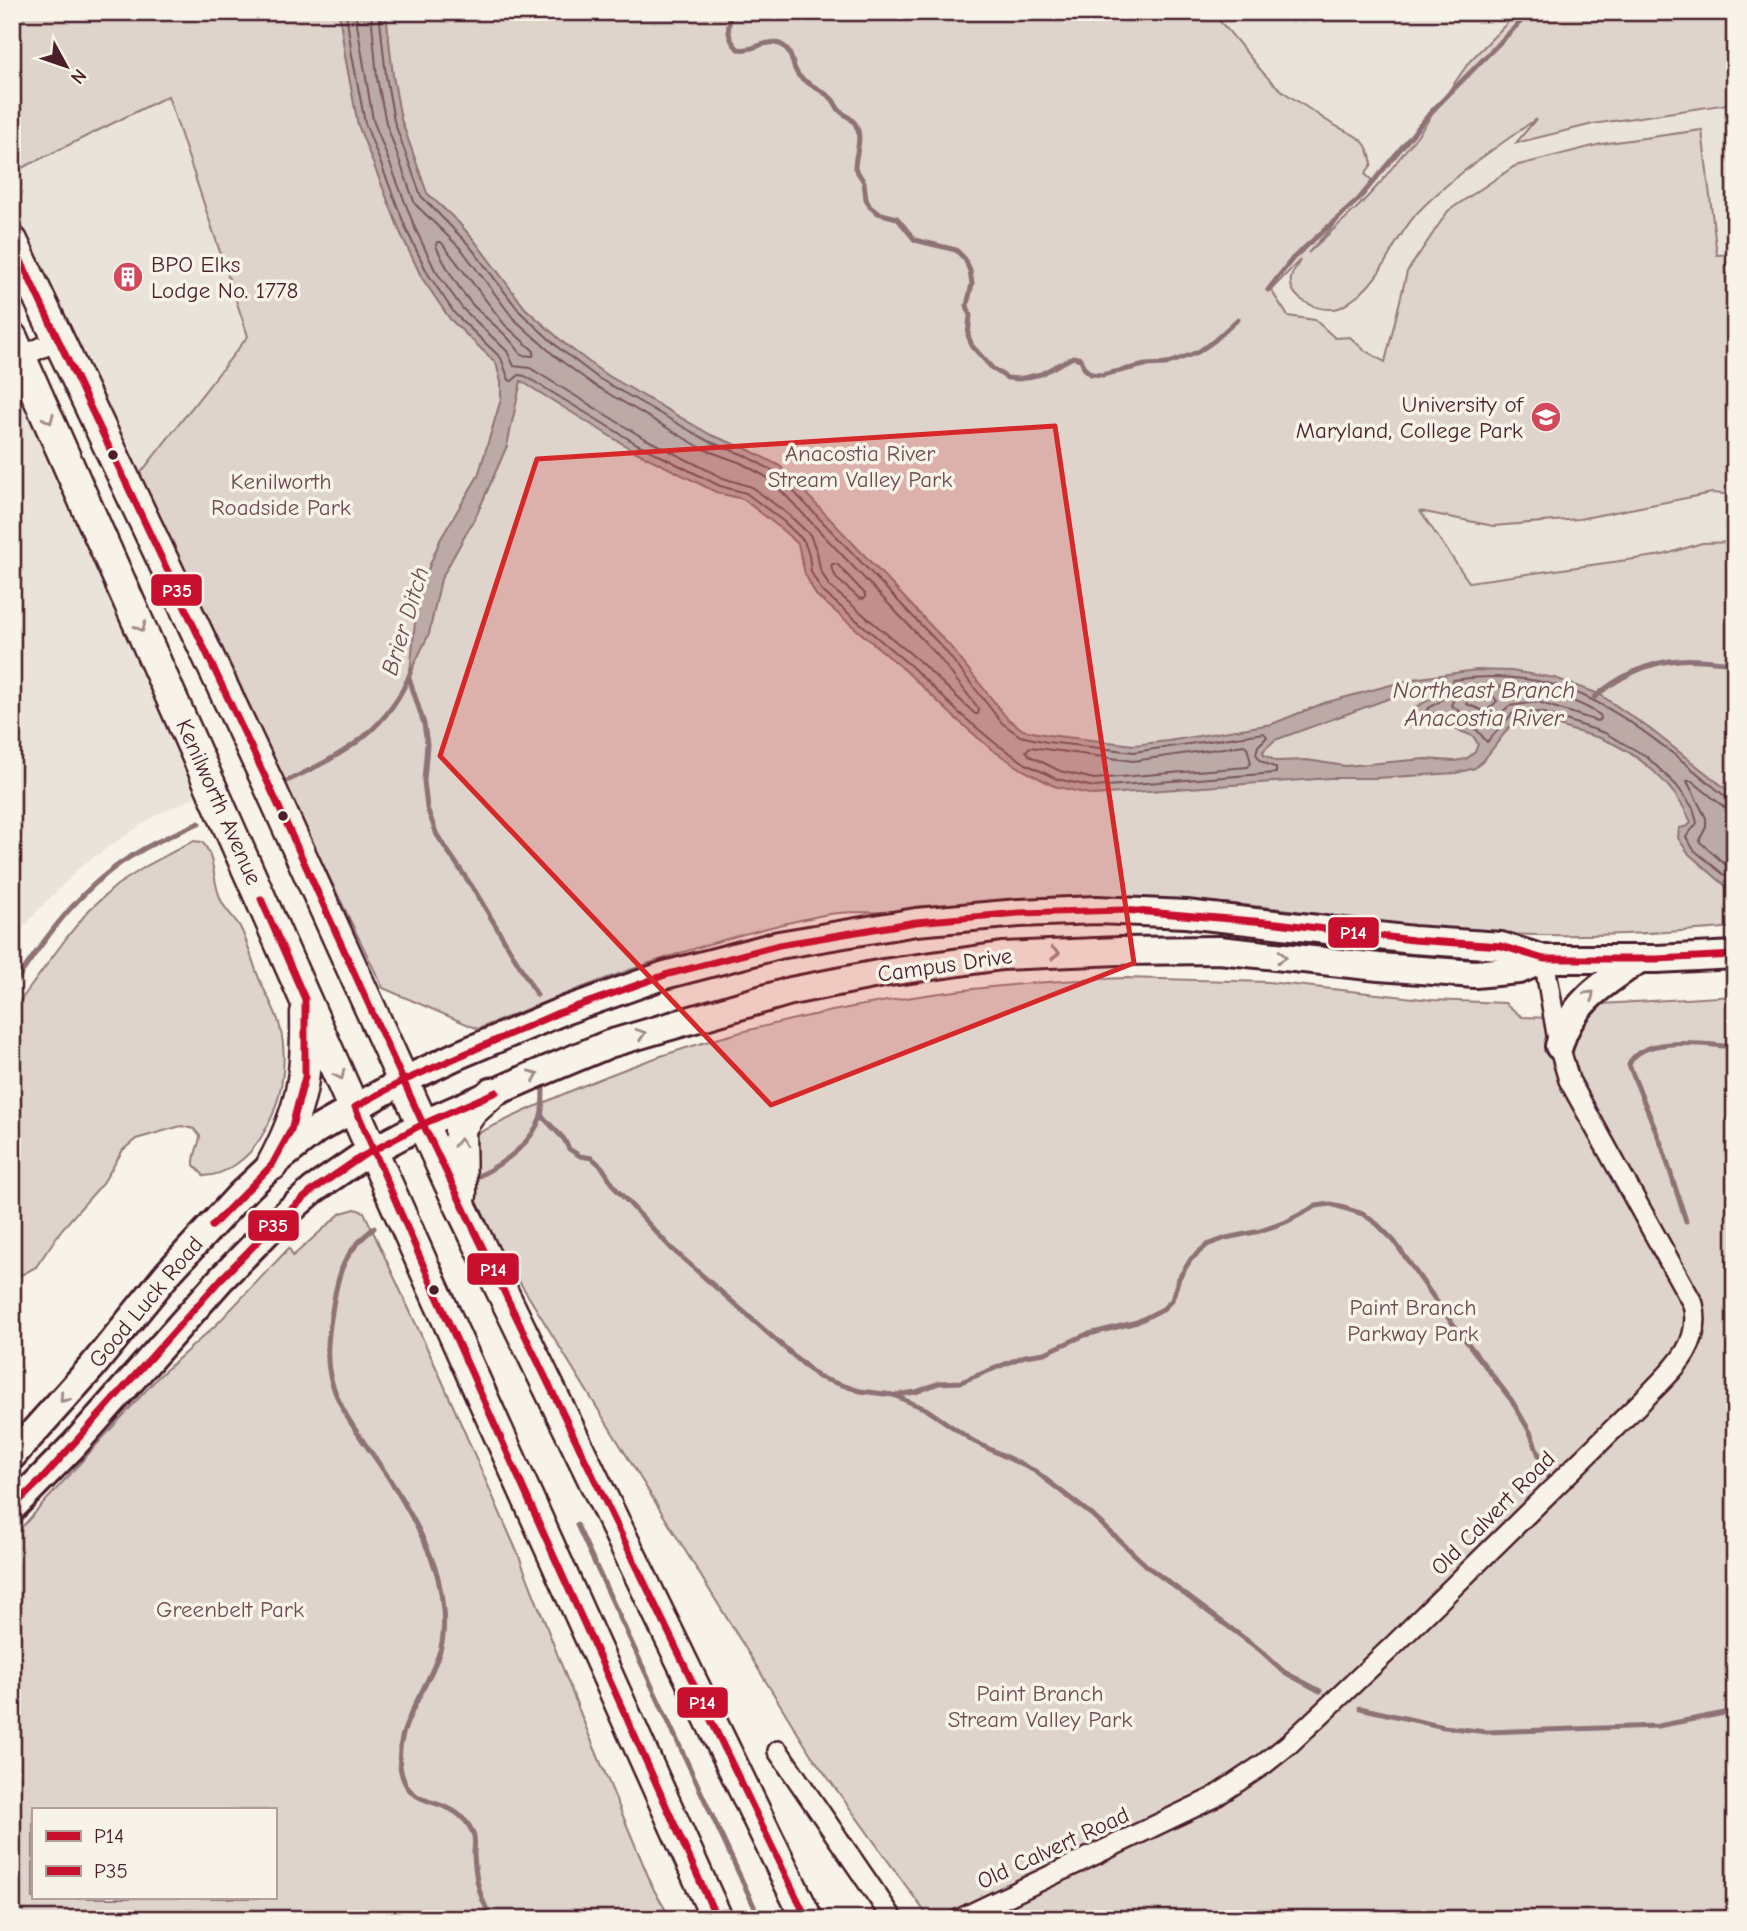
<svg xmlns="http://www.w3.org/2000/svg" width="1747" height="1931" font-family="'Comic Neue',sans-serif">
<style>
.built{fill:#eae3da}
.green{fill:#ded4cc;stroke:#947a7c;stroke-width:2;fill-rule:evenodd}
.water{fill:#bcaaa7;stroke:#8e7275;stroke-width:2;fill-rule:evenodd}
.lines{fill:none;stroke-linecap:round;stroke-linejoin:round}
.shore{stroke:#78575d;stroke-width:2}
.stream{stroke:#8e7275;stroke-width:5}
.minor-casing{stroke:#4a1f2b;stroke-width:24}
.secondary-casing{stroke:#4a1f2b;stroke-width:32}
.primary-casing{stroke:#4a1f2b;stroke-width:35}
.minor{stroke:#f7f3e8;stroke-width:19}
.secondary{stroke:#f7f3e8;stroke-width:26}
.primary{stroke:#f7f3e8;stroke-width:30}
.bus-1-casing{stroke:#f7f3e8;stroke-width:12}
.bus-2-casing{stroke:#f7f3e8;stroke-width:12}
.bus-1{stroke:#c8102e;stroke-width:7}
.bus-2{stroke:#c8102e;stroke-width:7}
.oneway{stroke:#a0898a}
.marked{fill:#d62828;fill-opacity:0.2;stroke:#d62828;stroke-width:5;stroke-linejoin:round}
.bus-dot{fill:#4a1f2b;stroke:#f7f3e8;stroke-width:2.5}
.labels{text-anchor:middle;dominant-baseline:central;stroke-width:7;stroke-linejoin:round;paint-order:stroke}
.poi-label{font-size:23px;fill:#4a1f2b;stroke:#f7f3e8;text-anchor:start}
.park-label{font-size:23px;fill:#6f4c53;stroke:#f7f3e8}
.street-label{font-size:23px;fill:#4a1f2b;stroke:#f7f3e8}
.water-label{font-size:24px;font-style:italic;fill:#6c4950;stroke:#f7f3e8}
.line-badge{stroke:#f7f3e8;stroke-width:2.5}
.badge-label{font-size:19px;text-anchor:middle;font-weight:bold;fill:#fff}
</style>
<rect width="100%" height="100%" fill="#f7f3e8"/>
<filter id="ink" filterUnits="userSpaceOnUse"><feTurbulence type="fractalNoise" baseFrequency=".0143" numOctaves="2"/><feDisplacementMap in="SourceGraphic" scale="14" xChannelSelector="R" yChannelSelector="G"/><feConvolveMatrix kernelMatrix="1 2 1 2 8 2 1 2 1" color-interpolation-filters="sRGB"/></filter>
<g filter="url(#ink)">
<!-- built -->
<g class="built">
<polygon points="12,12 303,12 349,311 139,509 12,236"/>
<polygon points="1127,12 1735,12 1735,545 1469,582 1271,290 1374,183"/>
<polygon points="12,338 213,789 156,815 82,865 40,908 12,941"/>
</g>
<!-- green -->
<g class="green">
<path d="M 12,12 L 1210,12 C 1239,37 1256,73 1288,95 C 1302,104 1315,113 1329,122 C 1351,136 1367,133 1372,164 L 1365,174 L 1374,182 L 1308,253 L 1360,205 L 1380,183 L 1420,132 L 1470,61 L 1518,12 L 1735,12 L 1735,103 L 1593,124 L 1516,143 L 1536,119 C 1494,149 1455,174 1419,211 C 1392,239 1385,278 1352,300 C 1347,304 1339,309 1333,309 C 1316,310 1288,299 1291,278 C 1292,272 1298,265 1300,260 L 1271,290 L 1288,316 L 1315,320 L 1335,338 L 1350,337 L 1364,350 L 1385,362 L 1407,272 L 1448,211 L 1515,166 L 1601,144 L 1702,130 L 1717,255 L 1735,254 L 1735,495 L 1712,493 L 1579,519 L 1493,526 L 1420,511 L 1469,582 L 1663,555 L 1702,543 L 1735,542 L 1735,927 C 1643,935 1551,939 1459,931 C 1365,923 1273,904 1178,900 C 1093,897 1007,907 922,912 C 889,914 851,909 819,916 C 702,940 589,983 478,1029 L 383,988 L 136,479 L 248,336 L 168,96 L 12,173 Z"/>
<path d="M 193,841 L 202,842 C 216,856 212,884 222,902 C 226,911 235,918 240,927 C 248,942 251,958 257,973 C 263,991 276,1008 280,1027 C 289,1064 281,1107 260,1139 C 248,1158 227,1175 204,1176 L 194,1165 C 193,1154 199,1147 200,1136 L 194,1129 L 181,1126 L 136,1139 L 123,1150 L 103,1183 L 62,1229 L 36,1267 L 12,1280 L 12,1012 L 67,937 L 89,910 L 117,885 L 148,865 Z"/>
<path d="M 1125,978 L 1268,982 L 1432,1000 L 1505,1003 L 1522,1017 L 1589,1019 L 1601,1004 L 1735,996 L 1735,1919 L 930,1919 L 810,1753 L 453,1174 L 458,1143 C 525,1110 593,1079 664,1055 C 814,1006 967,983 1125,978 Z"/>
<path d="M 355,1209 L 364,1212 L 440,1376 L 518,1554 L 589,1735 L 654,1890 L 671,1919 L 12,1919 L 12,1538 L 159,1376 L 216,1325 L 289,1248 L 293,1256 L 341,1213 ZM 33,1810 L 275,1810 L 275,1898 L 33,1898 Z"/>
</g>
<!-- water -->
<path class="water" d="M 339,12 L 386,12 L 393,76 L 401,119 L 427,193 L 458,222 L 474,240 L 525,308 L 565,344 L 602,372 L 711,435 L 747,449 L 780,466 L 949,645 L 1007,718 L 1023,730 L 1048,735 L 1134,745 L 1168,741 L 1272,724 L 1324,703 L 1413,679 L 1476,670 L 1511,671 L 1555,678 L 1599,694 L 1650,729 L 1735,796 L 1735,894 L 1689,854 L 1678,838 L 1679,828 L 1688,826 L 1691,822 C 1675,785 1638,752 1600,738 C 1589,735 1579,732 1568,729 C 1545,721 1540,718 1515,720 L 1483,761 L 1475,768 L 1456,773 L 1377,778 L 1330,778 L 1093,795 L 1054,786 L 1023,770 L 991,749 L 954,717 L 907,672 L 816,595 L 805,574 L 798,544 L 779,527 L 743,499 L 718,493 L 634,451 L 521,381 L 507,446 L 477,514 L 441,579 L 429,634 L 410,673 L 416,612 L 424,579 L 440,540 L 478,476 L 501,399 L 501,382 L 496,363 L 450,319 L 422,278 L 401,234 L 358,125 L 345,56 ZM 1442,683 L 1444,687 L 1435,697 L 1415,707 L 1416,717 L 1446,722 L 1460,731 L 1473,736 L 1478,744 L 1475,752 L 1466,759 L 1454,761 L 1425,759 L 1345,766 L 1307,760 L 1276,761 L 1264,755 L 1263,751 L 1275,740 L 1426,685 Z"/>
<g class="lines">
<!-- shore -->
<g class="shore">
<polyline points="346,12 352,55 365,123 407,231 428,274 455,314 501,358 509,380 512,381 519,375 525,376 637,444 720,486 746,493 783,521 804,541 809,555 811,572 822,591 912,667 958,712 995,743 1026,764 1057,779 1094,787 1276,773 1276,768 1261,761 1256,754 1258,746 1267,737 1264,733 1134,752 1047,742 1020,736 1002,723 944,649 775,472 744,455 708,441 598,378 560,349 520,312 469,245 421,196 394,121 386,76 379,12"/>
<polyline points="355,12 373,120 415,228 435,270 462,308 507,351 514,366 530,368 642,437 723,478 752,487 789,515 810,535 817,552 820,569 829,586 918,660 975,714 978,714 979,709 937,655 770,479 741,463 703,449 594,385 556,357 513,318 462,250 415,204 386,123 377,78 371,12"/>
<path d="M 437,242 L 441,242 L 505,325 L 534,351 L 533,356 L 521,355 C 510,335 487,321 471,303 C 457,286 445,266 436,246 Z"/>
<polygon points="832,564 837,564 865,594 865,598 860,599 837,579 831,567"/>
<path d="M 1477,685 C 1520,687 1564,691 1600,715 L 1601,719 L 1597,721 L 1538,702 L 1509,706 L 1487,726 L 1467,717 L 1451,705 L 1460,688 Z"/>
<polygon points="1478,696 1494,697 1497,701 1486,712 1467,704 1468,698"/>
<polygon points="1244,745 1247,747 1251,763 1248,767 1094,779 1060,771 1030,756 1026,751 1030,747 1133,761"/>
<path d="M 1735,801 L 1728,799 C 1681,759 1614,701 1554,685 C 1522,676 1485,675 1453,680 L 1448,693 L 1439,702 L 1427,709 L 1429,713 L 1449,716 L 1463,725 L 1477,730 L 1487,742 L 1512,714 L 1541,712 L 1605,733 L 1646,756 L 1677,786 L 1693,808 L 1697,823 L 1686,837 L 1694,850 L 1735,884"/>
<polyline points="1735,809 1724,807 1692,781 1687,781 1706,818 1706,827 1699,841 1735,873"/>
</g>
<!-- stream -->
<g class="stream">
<path d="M 731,12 C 727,27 727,38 738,49 C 752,52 762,41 775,43 C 794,45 790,66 799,76 C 808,85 821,89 831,98 C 835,101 836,107 840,111 C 846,116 852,118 856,125 C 863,139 855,154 855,168 L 864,182 L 866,199 L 870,207 L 878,213 L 897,218 L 915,240 L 956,250 L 965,259 L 970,271 L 972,284 L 967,305 L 970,316 L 968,335 L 972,346 L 992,368 L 1007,378 L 1019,379 L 1041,374 L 1073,357 L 1081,359 L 1084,368 L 1091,374 L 1102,375 L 1145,365 L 1166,364 L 1198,352 L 1214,341 L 1238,319"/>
<polyline points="1268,290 1293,258 1358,200 1431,112 1530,12"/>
<polyline points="409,678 424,724 427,744 424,781 427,808 437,835 475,891 537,995"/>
<path d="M 1594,698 C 1617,677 1649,662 1679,660 C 1697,658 1717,662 1735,663"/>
<path d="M 289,780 C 344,754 391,729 412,668"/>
<path d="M 12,987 C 47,935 84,882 140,851 C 158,840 179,832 199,823"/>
<polyline points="541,1115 564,1139 569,1149 580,1156 592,1158 602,1167 616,1189 671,1248 818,1377 860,1391 893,1395 926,1409 973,1441 1035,1471 1092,1515 1148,1567 1260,1650 1284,1672 1320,1691"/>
<path d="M 479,1176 C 505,1162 531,1145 541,1116 C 543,1108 543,1097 543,1088"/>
<path d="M 1686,1221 L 1662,1146 L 1629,1065 C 1640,1034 1708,1045 1735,1047"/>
<path d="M 374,1228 C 345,1251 339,1269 333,1305 C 329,1331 324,1358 332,1383 C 342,1415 362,1439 380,1465 C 401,1495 429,1544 438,1578 C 443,1598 446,1627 441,1647 C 430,1690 385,1734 404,1781 C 417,1811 456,1795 473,1833 C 476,1840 474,1846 474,1854 C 475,1876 479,1900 493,1919"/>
<polyline points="896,1395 916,1392 939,1383 961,1382 1025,1356 1045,1353 1085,1335 1137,1322 1163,1309 1172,1300 1179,1278 1191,1259 1207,1245 1226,1238 1260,1231 1286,1222 1316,1206 1331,1204 1363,1214 1377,1224 1394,1241 1444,1312 1512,1401 1530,1432 1547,1476"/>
<polyline points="577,1525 760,1919"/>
<polyline points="1360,1708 1444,1727 1487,1732 1658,1726 1735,1711"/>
</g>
<!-- minor casing -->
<g class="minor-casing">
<g id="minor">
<polyline points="12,361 58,340"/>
<polyline points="778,1751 893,1919"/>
<path d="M 960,1919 L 1213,1798 L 1264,1764 L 1288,1745 L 1393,1646 L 1654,1389 C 1678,1365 1702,1341 1693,1304 L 1569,1080 L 1559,1046 L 1544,959"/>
</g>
</g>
<!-- secondary casing -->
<g class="secondary-casing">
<g id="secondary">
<path d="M 1559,1046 C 1570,1004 1605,982 1640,959"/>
<polyline points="12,1456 91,1368 168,1273 239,1196 272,1165 316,1130 403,1081 456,1056 558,1013 665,975 779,945 916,922 1019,913 1097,910 1186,914 1413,940 1501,946 1544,959 1657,959 1735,955"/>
<polyline points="12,1508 74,1445 221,1279 281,1218 313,1190 361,1157 423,1124 532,1076 609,1044 791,991 883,973 1002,956 1119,951 1219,950 1379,967 1475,974 1519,970 1544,959"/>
</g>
</g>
<!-- primary casing -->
<g class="primary-casing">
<g id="primary">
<polyline points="12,241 268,783 449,1182 807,1919"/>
<polyline points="12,338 431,1283 717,1919"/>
<path d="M 272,1165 C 303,1107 307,1077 306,1013"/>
<polyline points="461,1195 460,1128 472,1111 492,1093"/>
</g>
</g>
<!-- minor -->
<use href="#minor" class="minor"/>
<!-- secondary -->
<use href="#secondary" class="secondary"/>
<!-- primary -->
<use href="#primary" class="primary"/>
<!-- bus-1 casing -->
<g class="bus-1-casing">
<g id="bus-1">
<polyline points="496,1092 423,1124 807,1919"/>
<polyline points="717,1919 431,1283 355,1107 403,1081 558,1013 665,975 779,945 916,922 1019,913 1124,910 1277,923 1413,940 1501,946 1544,959 1657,959 1735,955"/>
</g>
</g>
<!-- bus-2 casing -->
<g class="bus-2-casing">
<g id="bus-2">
<polyline points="12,242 268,783 423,1124 361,1157 313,1190 281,1218 221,1279 43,1478 12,1508"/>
<polyline points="212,1226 272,1165 291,1130 305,1077 305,999 261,899"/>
</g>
</g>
<!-- bus-1 -->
<use href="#bus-1" class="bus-1"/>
<!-- bus-2 -->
<use href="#bus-2" class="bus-2"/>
</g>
<!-- one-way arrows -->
<defs><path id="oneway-chevron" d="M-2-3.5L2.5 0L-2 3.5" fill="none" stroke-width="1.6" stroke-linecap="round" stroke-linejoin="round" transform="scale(1.75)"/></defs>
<g class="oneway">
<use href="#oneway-chevron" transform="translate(49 419) rotate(66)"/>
<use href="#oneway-chevron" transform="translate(141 627) rotate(65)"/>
<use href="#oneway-chevron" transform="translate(1055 953) rotate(-1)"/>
<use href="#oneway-chevron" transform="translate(1282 957) rotate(6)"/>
<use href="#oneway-chevron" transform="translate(1590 995) rotate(-45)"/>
<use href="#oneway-chevron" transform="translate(641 1034) rotate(-18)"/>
<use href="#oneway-chevron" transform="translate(340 1075) rotate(65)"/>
<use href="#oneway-chevron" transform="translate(534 1075) rotate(-23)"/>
<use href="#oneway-chevron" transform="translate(460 1143) rotate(-89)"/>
<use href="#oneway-chevron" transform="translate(64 1398) rotate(132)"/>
</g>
</g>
<!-- marked area -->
<path class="marked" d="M 1055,426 L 1134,963 L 771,1105 L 440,756 L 537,459 Z"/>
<!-- icons -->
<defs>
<g id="building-disc" transform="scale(1.575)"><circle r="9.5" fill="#d1495b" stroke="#f7f3e8"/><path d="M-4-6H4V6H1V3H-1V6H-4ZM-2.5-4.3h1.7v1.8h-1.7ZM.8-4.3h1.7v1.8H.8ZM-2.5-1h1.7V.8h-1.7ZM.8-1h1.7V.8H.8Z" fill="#fff"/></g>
<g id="university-disc" transform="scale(1.575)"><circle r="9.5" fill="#d1495b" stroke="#f7f3e8"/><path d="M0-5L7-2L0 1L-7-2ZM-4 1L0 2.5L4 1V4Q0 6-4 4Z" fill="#fff"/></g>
</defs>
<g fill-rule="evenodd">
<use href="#building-disc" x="128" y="277"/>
<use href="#university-disc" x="1546" y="417"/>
</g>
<!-- markers -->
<g class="bus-dot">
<circle cx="113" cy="455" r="6"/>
<circle cx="283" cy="816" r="6"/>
<circle cx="434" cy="1290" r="6"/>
</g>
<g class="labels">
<!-- poi labels -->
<g class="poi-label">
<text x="151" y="264">BPO Elks<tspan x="151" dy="26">Lodge No. 1778</tspan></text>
<text x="1523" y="404" text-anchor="end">University of<tspan x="1523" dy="26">Maryland, College Park</tspan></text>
</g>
<!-- park labels -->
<g class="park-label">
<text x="860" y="453">Anacostia River<tspan x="860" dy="26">Stream Valley Park</tspan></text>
<text x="281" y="481">Kenilworth<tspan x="281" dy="26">Roadside Park</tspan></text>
<text x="1413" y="1307">Paint Branch<tspan x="1413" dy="26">Parkway Park</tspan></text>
<text x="230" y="1609">Greenbelt Park</text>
<text x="1040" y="1693">Paint Branch<tspan x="1040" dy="26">Stream Valley Park</tspan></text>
</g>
<!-- street labels -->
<g class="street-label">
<text transform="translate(219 802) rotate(66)">Kenilworth Avenue</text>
<text transform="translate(945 965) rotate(-8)">Campus Drive</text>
<text transform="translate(146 1302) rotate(-50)">Good Luck Road</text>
<text transform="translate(1493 1513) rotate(-45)">Old Calvert Road</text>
<text transform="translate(1053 1848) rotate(-25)">Old Calvert Road</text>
</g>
<!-- water labels -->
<g class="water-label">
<text transform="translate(405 621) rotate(-73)">Brier Ditch</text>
<text x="1484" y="690">Northeast Branch<tspan x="1484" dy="28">Anacostia River</tspan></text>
</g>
</g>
<g class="line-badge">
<rect x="150" y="573" width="53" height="34" rx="7" fill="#c8102e"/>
<rect x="1327" y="916" width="53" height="33" rx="7" fill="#c8102e"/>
<rect x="247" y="1209" width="53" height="33" rx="7" fill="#c8102e"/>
<rect x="466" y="1252" width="54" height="34" rx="7" fill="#c8102e"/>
<rect x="676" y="1686" width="53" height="33" rx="7" fill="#c8102e"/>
</g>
<g class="badge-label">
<text x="177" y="597">P35</text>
<text x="1353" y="939">P14</text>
<text x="273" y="1232">P35</text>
<text x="493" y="1276">P14</text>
<text x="702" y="1709">P14</text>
</g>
<!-- margin -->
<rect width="1747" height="1931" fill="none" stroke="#f7f3e8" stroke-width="42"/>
<rect x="21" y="21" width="1705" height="1889" fill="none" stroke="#4a1f2b" stroke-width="2.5" filter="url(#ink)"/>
<!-- legend -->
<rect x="32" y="1808" width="245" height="91" fill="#f7f3e8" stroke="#b29e9c" stroke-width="2"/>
<rect x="46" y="1831" width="35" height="10" fill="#c8102e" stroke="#b29e9c" stroke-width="2"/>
<text x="94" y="1843" font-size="21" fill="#4a1f2b">P14</text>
<rect x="46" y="1866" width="35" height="10" fill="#c8102e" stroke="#b29e9c" stroke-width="2"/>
<text x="94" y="1878" font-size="21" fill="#4a1f2b">P35</text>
<!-- north arrow -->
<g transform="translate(66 66) rotate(130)" stroke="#f7f3e8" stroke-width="5" paint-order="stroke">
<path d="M0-5L12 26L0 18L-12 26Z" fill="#4a1f2b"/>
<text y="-10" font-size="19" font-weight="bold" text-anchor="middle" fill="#4a1f2b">N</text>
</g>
</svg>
